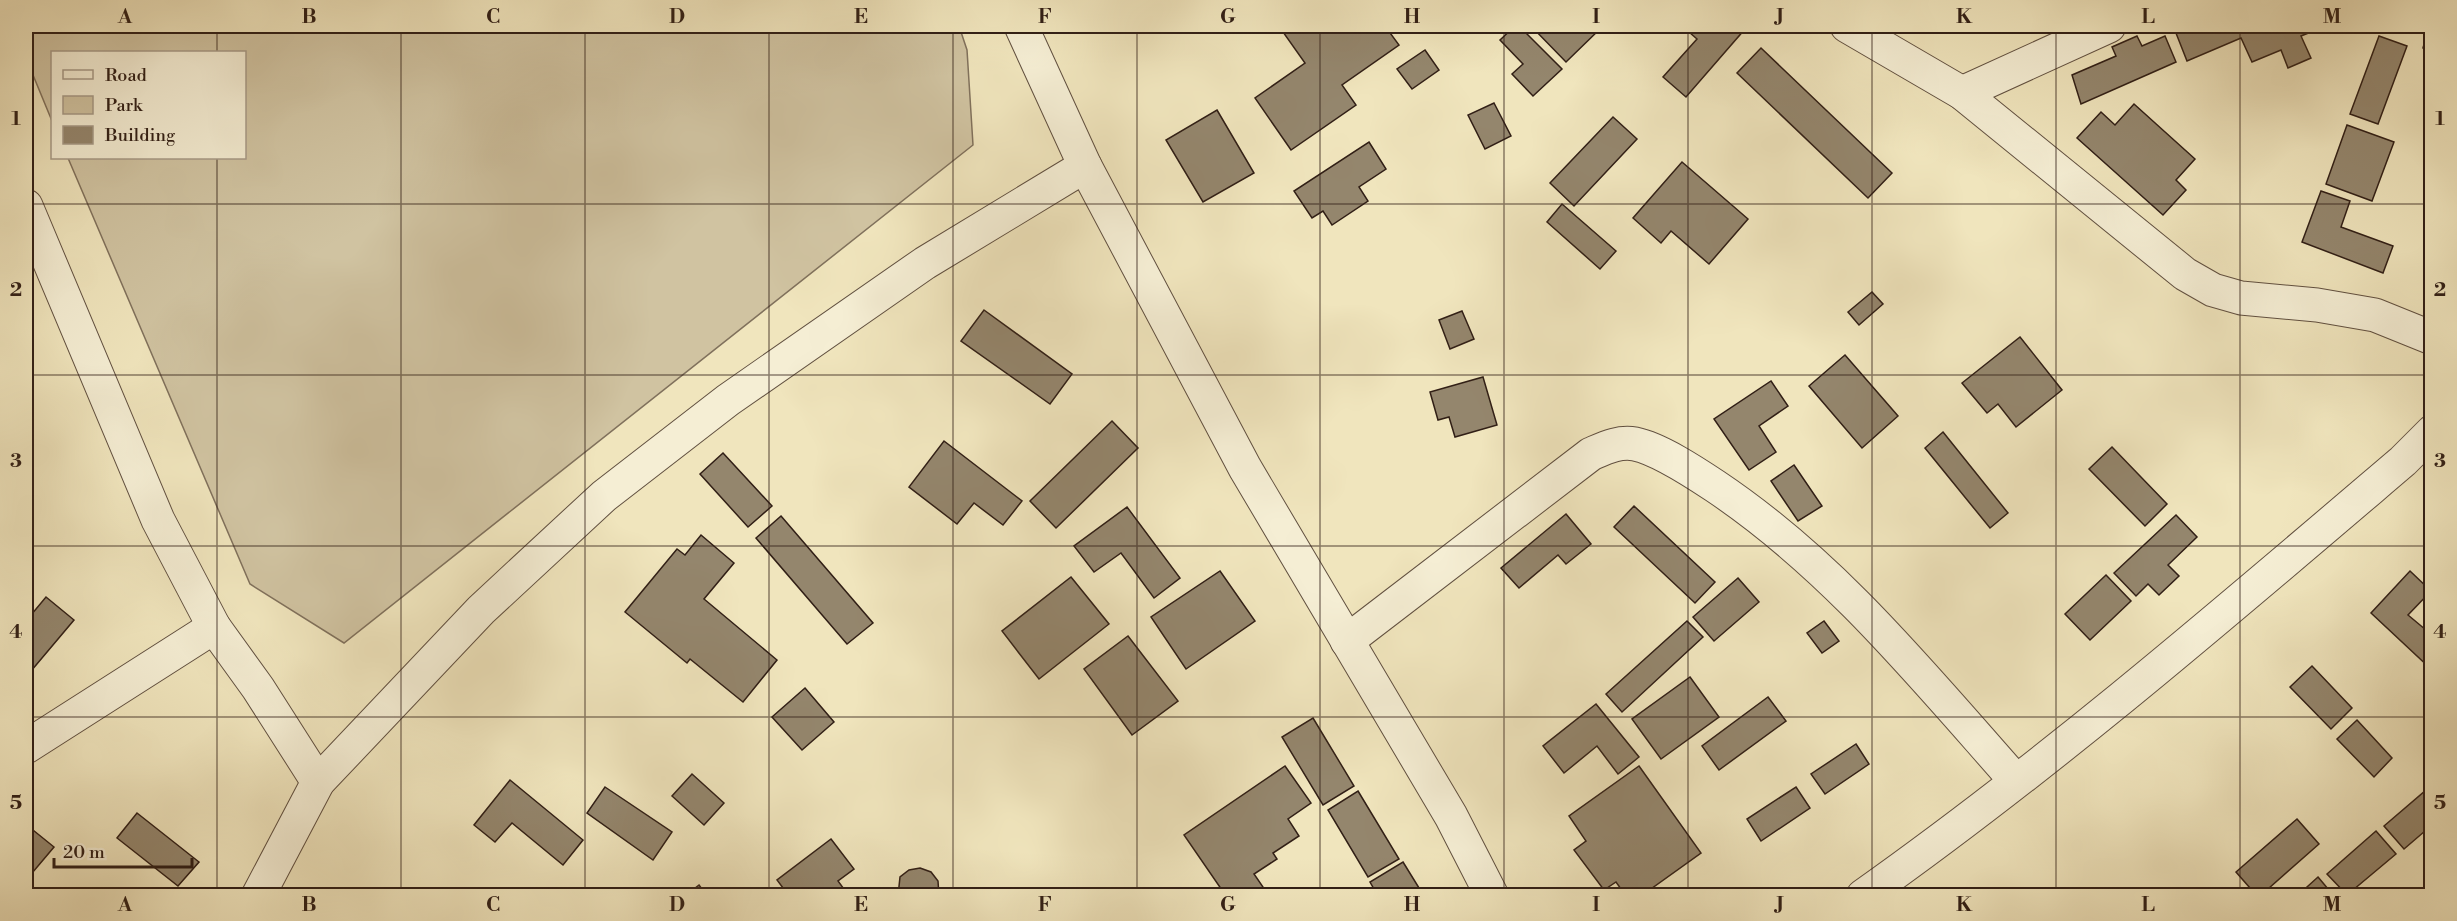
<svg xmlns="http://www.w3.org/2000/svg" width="2457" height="921" font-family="'Libre Bodoni',serif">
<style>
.green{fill:#d0c3a1;stroke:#80715c;stroke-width:1.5}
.building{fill:#94866d;stroke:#311f16;stroke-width:1.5}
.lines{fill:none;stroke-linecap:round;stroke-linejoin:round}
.street-casing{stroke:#615040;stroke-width:35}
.street{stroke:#f5eed4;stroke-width:33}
.grid{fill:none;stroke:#311f16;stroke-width:1.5;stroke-opacity:0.55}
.neatline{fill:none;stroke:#311f16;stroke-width:2}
.grid-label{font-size:20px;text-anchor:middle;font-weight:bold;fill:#311f16}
</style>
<rect width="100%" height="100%" fill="#f0e5bd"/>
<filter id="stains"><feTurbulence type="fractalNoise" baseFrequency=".00333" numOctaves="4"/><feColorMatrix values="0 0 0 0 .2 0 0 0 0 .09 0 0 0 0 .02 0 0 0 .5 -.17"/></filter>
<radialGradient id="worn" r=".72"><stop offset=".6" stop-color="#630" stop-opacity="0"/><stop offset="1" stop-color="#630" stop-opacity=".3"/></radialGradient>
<!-- green -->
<polygon class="green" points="26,26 959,26 967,50 973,145 344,643 250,584 68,158 244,158 244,52 52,52 52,121 26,58"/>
<!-- building -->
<g class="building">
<polygon points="1292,26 1385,26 1399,45 1342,85 1356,105 1291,150 1255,98 1305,63 1283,32"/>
<polygon points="1515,26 1519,26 1562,69 1533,96 1512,74 1523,64 1500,40"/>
<polygon points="1531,26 1603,26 1566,62"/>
<polygon points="1695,26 1741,26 1745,29 1686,97 1663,77 1697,39 1689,32"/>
<polygon points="2180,26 2326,26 2301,36 2311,58 2288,68 2281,50 2252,62 2241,38 2187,61 2174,28"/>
<polygon points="2429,26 2432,26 2432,50 2423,48"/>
<polygon points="2137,36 2142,46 2165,36 2176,62 2081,104 2072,75 2116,56 2112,47"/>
<polygon points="2379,36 2407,46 2378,124 2350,114"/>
<polygon points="1761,48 1892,173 1868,198 1737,73"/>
<polygon points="1425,50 1439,70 1412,89 1397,69"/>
<polygon points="1494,103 1511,136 1485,149 1468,115"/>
<polygon points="2134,104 2195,159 2176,180 2186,190 2163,215 2077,138 2101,112 2115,125"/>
<polygon points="1217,110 1254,173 1203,202 1166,140"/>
<polygon points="1613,117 1637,139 1574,206 1550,183"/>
<polygon points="2347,125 2394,142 2372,201 2326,184"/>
<polygon points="1369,142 1386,169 1359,187 1368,201 1332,225 1323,211 1312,218 1294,191"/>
<polygon points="1682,162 1748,219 1709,264 1671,231 1661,243 1633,218"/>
<polygon points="2321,191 2350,201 2341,227 2393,246 2383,273 2302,242"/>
<polygon points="1562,204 1616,251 1600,269 1547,222"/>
<polygon points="1872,292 1883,304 1859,325 1848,312"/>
<polygon points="984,310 1072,374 1050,404 961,341"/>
<polygon points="1462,311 1474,339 1450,349 1439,320"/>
<polygon points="2020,337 2062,390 2016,427 1998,404 1987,413 1962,383"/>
<polygon points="1845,355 1898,416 1862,448 1809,386"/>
<polygon points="1483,377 1497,425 1455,437 1449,417 1438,420 1430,392"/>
<polygon points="1771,381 1788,406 1759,426 1776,452 1749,470 1714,419"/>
<polygon points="1112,421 1138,448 1056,528 1030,501"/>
<polygon points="1943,432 2008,513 1990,528 1925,448"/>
<polygon points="944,441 1022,501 1003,525 974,503 957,524 909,487"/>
<polygon points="2112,447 2167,504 2145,526 2089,469"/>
<polygon points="723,453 772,506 748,527 700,474"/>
<polygon points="1794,465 1822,506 1798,521 1771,481"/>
<polygon points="1634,506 1715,582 1695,603 1614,527"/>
<polygon points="1127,507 1180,578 1154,598 1121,553 1094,572 1074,546"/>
<polygon points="1566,514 1591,544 1566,564 1558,555 1519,588 1501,568"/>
<polygon points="2176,515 2197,537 2168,565 2179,576 2159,595 2148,584 2136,596 2114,573"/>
<polygon points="781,516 873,623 847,644 756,538"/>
<polygon points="701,535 734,563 704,599 777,660 743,702 690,659 687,663 625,612 677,549 685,555"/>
<polygon points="1220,571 1255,621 1186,669 1151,617"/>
<polygon points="2410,571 2431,591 2408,615 2432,635 2432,670 2371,613"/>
<polygon points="2106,575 2131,601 2090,640 2065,614"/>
<polygon points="1071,577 1109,624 1039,679 1002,631"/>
<polygon points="1738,578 1759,602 1714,641 1693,617"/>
<polygon points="46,597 74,620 26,677 26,621"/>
<polygon points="1687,621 1703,637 1622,712 1606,694"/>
<polygon points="1824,621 1839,641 1822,653 1807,633"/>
<polygon points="1128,636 1178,701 1132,735 1084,669"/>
<polygon points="2312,666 2352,708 2331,729 2290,687"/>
<polygon points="1690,677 1719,717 1661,759 1632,719"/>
<polygon points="805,688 834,722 802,750 772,717"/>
<polygon points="1768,697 1786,721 1719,770 1702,746"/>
<polygon points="1596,704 1639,757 1618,774 1597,746 1564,773 1543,746"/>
<polygon points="1313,718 1354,786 1323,805 1282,737"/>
<polygon points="2357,720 2392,758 2374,777 2337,739"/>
<polygon points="1856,744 1869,764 1825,794 1811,774"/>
<polygon points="1285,766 1311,803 1288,819 1299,836 1273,853 1277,859 1254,874 1263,887 1251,896 1226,896 1184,835"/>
<polygon points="1639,766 1701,853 1641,896 1626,896 1616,882 1604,890 1574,850 1586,841 1569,816"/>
<polygon points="692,774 724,803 704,825 672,796"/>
<polygon points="510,780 583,840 563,865 512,823 495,842 474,825"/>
<polygon points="2432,785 2432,825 2404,849 2384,826"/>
<polygon points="605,787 672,832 653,860 587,813"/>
<polygon points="1796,787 1810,808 1761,841 1747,819"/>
<polygon points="1358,791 1399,859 1368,877 1328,810"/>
<polygon points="137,813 199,862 178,886 117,838"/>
<polygon points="2297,819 2319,844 2260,896 2257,896 2236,872"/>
<polygon points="28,826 54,847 33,872 26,865 26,830"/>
<polygon points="2376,831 2396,854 2347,895 2327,874"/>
<polygon points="831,839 854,869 838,881 849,896 789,896 777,880"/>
<polygon points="1403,862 1424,896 1378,896 1370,882"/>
<polygon points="920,868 931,872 938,881 939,896 898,896 900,877 909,870"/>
<polygon points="2318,877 2334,896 2297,896"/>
<polygon points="699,885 707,896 685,896"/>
</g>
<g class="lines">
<!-- street casing -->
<g class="street-casing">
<g id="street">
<polyline points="1021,26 1085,166 1245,468 1451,816 1492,896"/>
<polyline points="1847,26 1962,93 2185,274 2213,290 2241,298 2317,305 2375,315 2432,338"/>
<polyline points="1962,93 2109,26"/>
<polyline points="26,206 158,520 214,627 258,688 318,782"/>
<path d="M 1347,641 L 1591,454 C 1605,448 1619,441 1635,444 C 1659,449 1694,472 1715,486 C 1833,565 1922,675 2016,781"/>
<polyline points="26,747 214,627"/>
<polyline points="258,896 318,782 481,610 604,496 728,400 925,263 1085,166"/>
<path d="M 1863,896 C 2052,762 2227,611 2403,461 L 2432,432"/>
</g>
</g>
<!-- street -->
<use href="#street" class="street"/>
</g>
<!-- grid -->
<path class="grid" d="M 217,26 L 217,52M 401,26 L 401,896M 585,26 L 585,896M 769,26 L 769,896M 953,26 L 953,896M 1137,26 L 1137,896M 1320,26 L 1320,896M 1504,26 L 1504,896M 1688,26 L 1688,896M 1872,26 L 1872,896M 2056,26 L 2056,896M 2240,26 L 2240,896M 217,158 L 217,896M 26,204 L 2432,204M 26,375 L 2432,375M 26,546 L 2432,546M 26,717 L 2432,717"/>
<!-- margin -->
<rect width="2457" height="921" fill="none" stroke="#f0e5bd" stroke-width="66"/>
<!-- legend -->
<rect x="51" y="51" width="195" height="108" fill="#f5eed4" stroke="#a79b88" stroke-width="1.5"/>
<rect x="63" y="70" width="30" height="9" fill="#f5eed4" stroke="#a79b88" stroke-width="1.5"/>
<text x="105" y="81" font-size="18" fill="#311f16">Road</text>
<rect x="63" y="96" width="30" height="18" fill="#d0c3a1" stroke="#a79b88" stroke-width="1.5"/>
<text x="105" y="111" font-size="18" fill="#311f16">Park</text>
<rect x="63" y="126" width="30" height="18" fill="#94866d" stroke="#a79b88" stroke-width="1.5"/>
<text x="105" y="141" font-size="18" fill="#311f16">Building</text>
<!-- scale -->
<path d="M54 858v9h138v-9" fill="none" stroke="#311f16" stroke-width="3"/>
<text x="63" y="858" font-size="18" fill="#311f16" stroke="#f5eed4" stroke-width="4.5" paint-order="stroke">20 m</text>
<rect x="33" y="33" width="2391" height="855" class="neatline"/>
<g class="grid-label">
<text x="125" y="23">A</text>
<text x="309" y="23">B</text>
<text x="493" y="23">C</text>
<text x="677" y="23">D</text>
<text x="861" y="23">E</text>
<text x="1045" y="23">F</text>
<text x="1228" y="23">G</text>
<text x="1412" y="23">H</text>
<text x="1596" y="23">I</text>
<text x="1780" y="23">J</text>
<text x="1964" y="23">K</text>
<text x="2148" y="23">L</text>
<text x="2332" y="23">M</text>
<text x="16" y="125">1</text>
<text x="2440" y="125">1</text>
<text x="16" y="296">2</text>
<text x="2440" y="296">2</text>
<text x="16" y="467">3</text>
<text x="2440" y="467">3</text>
<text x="16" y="638">4</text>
<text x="2440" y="638">4</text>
<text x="16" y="809">5</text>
<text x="2440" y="809">5</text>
<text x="125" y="911">A</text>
<text x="309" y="911">B</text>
<text x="493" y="911">C</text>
<text x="677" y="911">D</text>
<text x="861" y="911">E</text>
<text x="1045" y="911">F</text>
<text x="1228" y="911">G</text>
<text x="1412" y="911">H</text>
<text x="1596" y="911">I</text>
<text x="1780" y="911">J</text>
<text x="1964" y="911">K</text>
<text x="2148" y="911">L</text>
<text x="2332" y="911">M</text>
</g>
<rect width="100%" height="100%" filter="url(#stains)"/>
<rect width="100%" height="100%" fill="url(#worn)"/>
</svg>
